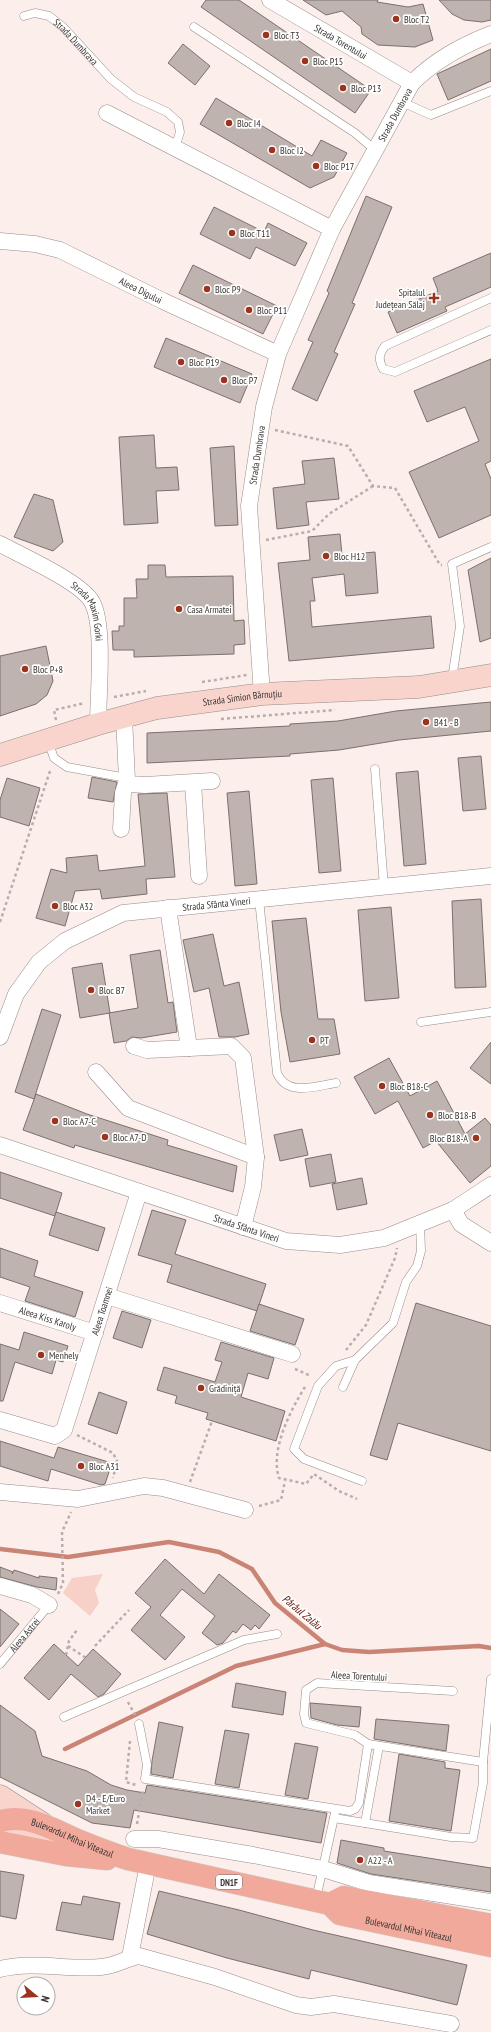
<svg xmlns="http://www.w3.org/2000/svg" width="491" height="2032" font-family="'PT Sans Narrow',sans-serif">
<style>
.green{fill:#f7d1c8}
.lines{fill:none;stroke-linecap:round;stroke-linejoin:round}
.stream{stroke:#ca8475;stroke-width:4.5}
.building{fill:#bfb3b0;stroke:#7b706e}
.lane-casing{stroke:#978c89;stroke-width:9}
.street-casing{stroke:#978c89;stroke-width:17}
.secondary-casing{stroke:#978c89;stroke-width:23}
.primary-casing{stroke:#cfcece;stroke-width:23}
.path{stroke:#b8aeab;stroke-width:2.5;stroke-dasharray:3 3;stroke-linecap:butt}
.lane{stroke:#fff;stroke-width:8}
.street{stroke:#fff;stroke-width:16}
.secondary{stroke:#f8d4cd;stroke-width:22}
.primary{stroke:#f0a99a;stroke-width:22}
.poi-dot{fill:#9c331e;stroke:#fff;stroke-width:1.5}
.labels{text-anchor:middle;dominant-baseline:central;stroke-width:3.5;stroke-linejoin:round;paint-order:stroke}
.shield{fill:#fff;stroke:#747170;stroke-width:1}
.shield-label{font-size:9px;font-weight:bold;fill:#393433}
.poi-label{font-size:10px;fill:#393433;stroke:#fff;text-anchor:start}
.street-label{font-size:10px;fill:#393433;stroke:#fff}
.water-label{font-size:11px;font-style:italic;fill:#610d00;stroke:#fff}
</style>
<rect width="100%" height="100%" fill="#fbeeeb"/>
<!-- green -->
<polygon class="green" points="103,1574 95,1590 99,1603 90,1616 63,1593 72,1578"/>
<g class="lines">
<!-- stream -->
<g class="stream">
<polyline points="0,1549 68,1557 169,1542 219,1552 252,1569 275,1603 325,1644 342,1650 369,1652 479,1646 491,1648"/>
<polyline points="65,1749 236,1666 325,1644"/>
</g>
</g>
<!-- building -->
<g class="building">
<polygon points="206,0 239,0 371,90 355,113 201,7"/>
<polygon points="303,0 378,0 377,2 408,7 423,4 433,40 415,47 378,45 362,34 361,27 342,11 326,15"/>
<polygon points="439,0 491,0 491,20 482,22 464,20 452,14"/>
<polygon points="183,44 210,66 195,85 168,63"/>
<polygon points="491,49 491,81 448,100 437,74"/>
<polygon points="216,98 312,156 321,140 347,153 334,177 310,188 200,124"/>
<polygon points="366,196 392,207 352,303 355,304 334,352 338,354 317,401 292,389 313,342 308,340 329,293 327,291"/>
<polygon points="214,207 264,232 268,223 307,243 295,266 256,247 250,259 200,234"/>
<polygon points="491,253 491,287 445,307 447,311 397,333 388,312 438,291 433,278"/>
<polygon points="193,265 277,306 263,334 179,293"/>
<polygon points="166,338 252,374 240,403 154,367"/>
<polygon points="491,359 491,461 485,464 491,479 491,515 439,538 409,472 479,441 465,407 427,422 414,391"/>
<polygon points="154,435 156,468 177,467 179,490 156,491 158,523 124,525 119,437"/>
<polygon points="234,446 238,525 215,526 210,448"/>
<polygon points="334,458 339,499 306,502 309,525 277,529 273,488 305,484 302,461"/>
<polygon points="34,494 53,500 63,542 53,551 14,537"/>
<polygon points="340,534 342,555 375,552 378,593 346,596 344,574 312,578 315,601 310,601 312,627 431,616 434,648 289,661 278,563 310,560 308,537"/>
<polygon points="491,558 491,638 480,642 468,570"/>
<polygon points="148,565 165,565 166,577 233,576 234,621 244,620 245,644 234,645 234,654 134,657 134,650 113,650 112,631 119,631 119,626 124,626 124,598 137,598 136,579 148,579"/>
<polygon points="46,646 53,681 47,695 36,704 0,716 0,656"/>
<polygon points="491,702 491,731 399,740 339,750 290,754 290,756 147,763 147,733 290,726 290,724 338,721 396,711"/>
<polygon points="481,756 486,809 463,811 458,758"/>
<polygon points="418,771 426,864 404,866 396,773"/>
<polygon points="92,777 117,782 113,802 88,798"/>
<polygon points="7,778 40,788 29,826 0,817 0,800"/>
<polygon points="333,778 341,871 319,873 311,780"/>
<polygon points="249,791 257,884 235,886 227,793"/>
<polygon points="167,793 175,877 146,879 147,894 102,899 100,889 75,891 65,926 36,918 51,869 67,873 66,858 97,855 99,871 145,866 138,794"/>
<polygon points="481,899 486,987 455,988 452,901"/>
<polygon points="391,907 399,998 365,1001 358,910"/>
<polygon points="306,918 318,1019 334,1019 340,1054 290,1062 281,1012 272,921"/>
<polygon points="213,934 224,986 239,982 249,1034 235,1037 219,1037 209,988 194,992 183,940"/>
<polygon points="160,950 168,1003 173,1002 177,1032 141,1038 132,1037 126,1041 114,1043 109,1013 138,1008 130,955"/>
<polygon points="102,963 110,1013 80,1018 72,968"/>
<polygon points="42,1009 61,1015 34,1099 15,1092"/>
<polygon points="491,1042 491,1084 470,1068"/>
<polygon points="389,1058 410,1096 437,1081 465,1134 485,1118 491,1125 491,1166 470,1183 436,1141 423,1148 398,1101 375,1114 354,1077"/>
<polygon points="36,1094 87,1114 168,1140 167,1145 237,1166 233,1192 75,1145 74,1148 23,1130"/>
<polygon points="302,1129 308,1155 280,1161 274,1135"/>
<polygon points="331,1154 336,1182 310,1187 305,1159"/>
<polygon points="0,1172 62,1193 55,1216 0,1198"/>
<polygon points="362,1178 367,1204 337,1210 332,1184"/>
<polygon points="152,1210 186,1220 175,1254 266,1284 257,1311 167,1282 172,1265 138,1255"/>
<polygon points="56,1212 105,1228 98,1251 49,1235"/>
<polygon points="0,1248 38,1261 34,1276 83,1292 75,1317 25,1301 30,1287 0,1277"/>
<polygon points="416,1303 491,1326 491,1451 398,1423 387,1460 370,1455"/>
<polygon points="259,1304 304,1319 295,1345 250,1331"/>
<polygon points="122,1311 151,1320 142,1348 113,1338"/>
<polygon points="24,1332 68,1346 63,1362 56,1360 52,1374 15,1362 3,1401 0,1401 0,1344 19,1350"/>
<polygon points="221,1342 274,1358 268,1379 248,1373 241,1397 285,1411 276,1441 206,1419 208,1413 175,1403 177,1396 157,1390 164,1367 215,1382 222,1362 215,1360"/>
<polygon points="99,1392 127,1402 117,1434 88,1424"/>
<polygon points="0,1441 54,1458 58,1447 112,1463 105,1484 101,1485 51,1469 48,1481 0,1466"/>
<polygon points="165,1559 204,1594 219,1574 270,1615 259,1629 255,1625 251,1630 243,1624 236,1633 233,1631 223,1643 217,1645 202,1633 215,1616 182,1589 160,1615 185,1637 165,1660 131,1630 151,1607 135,1593"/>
<polygon points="0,1567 13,1572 12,1574 14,1570 39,1578 39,1576 57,1578 56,1590 37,1587 0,1577"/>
<polygon points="0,1609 19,1624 0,1647"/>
<polygon points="54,1644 78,1666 93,1649 121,1674 104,1694 98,1697 71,1674 49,1700 24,1678"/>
<polygon points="236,1683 286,1692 283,1715 232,1707"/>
<polygon points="310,1703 361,1707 359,1727 337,1725 311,1718"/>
<polygon points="0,1705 35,1731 42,1756 87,1771 111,1785 127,1790 145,1793 147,1785 327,1813 321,1843 134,1810 130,1828 92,1823 0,1777"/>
<polygon points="376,1719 449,1725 446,1751 374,1739"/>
<polygon points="159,1722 183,1727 173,1778 151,1774 152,1761"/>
<polygon points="225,1730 249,1734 239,1788 215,1784"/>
<polygon points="295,1743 318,1747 308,1799 285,1795"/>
<polygon points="399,1754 445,1762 445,1768 460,1770 451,1831 389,1821"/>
<polygon points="341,1840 384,1848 384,1851 491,1868 491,1892 371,1874 337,1863"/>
<polygon points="0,1871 24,1875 16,1919 0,1916"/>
<polygon points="159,1891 239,1910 313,1930 467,1965 457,2005 311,1970 309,1979 227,1958 147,1934"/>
<polygon points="83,1896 120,1903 113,1940 56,1930 62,1902 81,1905"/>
</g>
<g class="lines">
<!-- lane casing -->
<g class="lane-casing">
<g id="lane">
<path id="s1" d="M 24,16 L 35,13 L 49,16 L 63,27 L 111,79 L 134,97 L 167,112 L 178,122 L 180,132 L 175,148"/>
<polyline points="194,27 355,133 375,150"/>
<polyline points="402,102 431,115 491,91"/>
<path d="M 491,298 L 385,346 C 379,354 378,359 383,369 L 395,372 L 491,330"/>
<polyline points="452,679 460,626 452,564 491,547"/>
<polyline points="48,741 54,758 67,767 121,777 127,774"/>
<polyline points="375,769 384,887"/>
<path d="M 259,899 L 277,1073 C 287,1097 316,1086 336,1083"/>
<polyline points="421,1022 491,1012"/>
<polyline points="355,1360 336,1366 318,1386 294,1449 304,1459 362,1481"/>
<polyline points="343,1387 355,1360 393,1323 406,1282 417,1266 421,1251 420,1223"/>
<path id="s2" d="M 0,1664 L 49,1605"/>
<polyline points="64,1717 244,1640 277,1634"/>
<polyline points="139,1724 147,1765 145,1779 350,1811 355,1809 359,1803 368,1744 355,1735 306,1723 304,1714 306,1690 317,1683 453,1691"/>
<polyline points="368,1744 483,1762"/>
<polyline points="334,1818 451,1837 473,1838 483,1783 483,1762 491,1679"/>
<polyline points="365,1823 379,1746"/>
<polyline points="316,1899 335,1813"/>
</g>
</g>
<!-- street casing -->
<g class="street-casing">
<g id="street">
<path id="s3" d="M 270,0 L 412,83"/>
<polyline points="107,113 332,229"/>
<path id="s4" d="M 0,241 L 35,244 L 60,250 L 163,301 L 278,354"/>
<path id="s5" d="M 0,544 C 22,556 81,582 92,602 C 105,625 98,696 98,724"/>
<path id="s6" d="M 262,694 L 249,506 L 264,407 L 278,354 L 332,229 L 412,83 C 435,60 461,46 491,34"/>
<polyline points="124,717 127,780 130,784 145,785 212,781"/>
<polyline points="193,783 199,876"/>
<polyline points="121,829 123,793 127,780"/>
<polyline points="168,908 189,1048"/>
<path id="s7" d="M 0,1037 L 16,994 L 39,962 L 65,941 L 123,913 L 491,876"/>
<polyline points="134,1046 147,1050 231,1046 243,1058 256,1157 253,1187 243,1227"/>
<polyline points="96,1072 128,1108 256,1157"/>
<path id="s8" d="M 0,1145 L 286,1241 L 340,1245 L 384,1238 L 453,1210 L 491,1185"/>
<polyline points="453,1210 461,1224 491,1243"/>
<polyline points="107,1296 292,1354"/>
<path id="s9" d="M 0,1303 L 95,1333"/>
<path id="s10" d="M 0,1420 L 55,1436 L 64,1430 L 139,1192"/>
<polyline points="0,1492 78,1499 144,1486 163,1488 245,1510"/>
<polyline points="0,1586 32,1595 49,1605"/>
<polyline points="134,1839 158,1839 253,1855 323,1869 369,1883 491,1902"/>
<polyline points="130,1957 148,1864"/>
<path d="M 0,1969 C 34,1961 67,1970 101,1967 C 116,1966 126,1958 139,1956 L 215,1977 L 296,2005 L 311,2007 L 334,2004 L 451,2024"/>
</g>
</g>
<!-- secondary casing -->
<g class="secondary-casing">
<g id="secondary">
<path id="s11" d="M 0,755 L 98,724 L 157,708 L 262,694 L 419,687 L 491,675"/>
<polyline points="0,1796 43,1824"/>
<polyline points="0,1820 23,1835 49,1849"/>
</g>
</g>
<!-- primary casing -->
<g class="primary-casing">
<g id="primary">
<path id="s12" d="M 0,1821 C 30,1813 55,1831 82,1842 C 97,1848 112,1854 128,1859 L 330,1904 L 340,1914 L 491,1946"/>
<polyline points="0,1842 66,1855 107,1859"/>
<polyline points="330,1904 344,1897 491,1925"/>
</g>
</g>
<!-- path -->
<g class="path">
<polyline points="275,430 348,446 373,486 395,488 440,565 442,565"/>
<polyline points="266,540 312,531 329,514 373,486"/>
<polyline points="202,682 247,675"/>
<polyline points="114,697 146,691"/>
<polyline points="221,719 335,710"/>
<polyline points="56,720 54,710 85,703"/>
<polyline points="0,922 51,768"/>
<polyline points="346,1350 366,1325 395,1258 397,1248"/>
<polyline points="295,1369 311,1376"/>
<path d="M 305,1387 C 290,1411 270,1450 279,1478 L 306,1484 L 314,1474 L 339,1491 L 357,1499"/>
<polyline points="77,1435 113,1453 117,1461 113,1478"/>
<polyline points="190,1482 212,1421"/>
<polyline points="259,1506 281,1500 285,1481"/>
<polyline points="58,1594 63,1583 62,1532 71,1512"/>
<polyline points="68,1646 86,1658"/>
<polyline points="95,1646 129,1610"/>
<polyline points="66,1655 69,1641 77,1630"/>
<polyline points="128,1702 135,1715"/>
<polyline points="130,1741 126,1782 136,1785"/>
<polyline points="137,1824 143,1790"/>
</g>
<!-- lane -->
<use href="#lane" class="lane"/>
<!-- street -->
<use href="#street" class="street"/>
<!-- secondary -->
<use href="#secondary" class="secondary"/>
<!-- primary -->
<use href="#primary" class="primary"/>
</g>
<!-- markers -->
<g class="poi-dot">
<circle cx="396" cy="19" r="4"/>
<circle cx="266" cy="35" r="4"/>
<circle cx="305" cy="61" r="4"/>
<circle cx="343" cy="88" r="4"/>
<circle cx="229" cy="123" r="4"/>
<circle cx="272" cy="150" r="4"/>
<circle cx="316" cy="166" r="4"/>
<circle cx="232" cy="233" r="4"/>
<circle cx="207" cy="289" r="4"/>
<path d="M432 292h4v4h4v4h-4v4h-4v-4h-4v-4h4z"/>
<circle cx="249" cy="310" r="4"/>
<circle cx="181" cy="362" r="4"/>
<circle cx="224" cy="380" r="4"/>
<circle cx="326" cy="556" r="4"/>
<circle cx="179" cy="609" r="4"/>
<circle cx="25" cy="669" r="4"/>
<circle cx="426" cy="722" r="4"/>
<circle cx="55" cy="906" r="4"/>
<circle cx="91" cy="990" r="4"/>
<circle cx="312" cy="1040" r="4"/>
<circle cx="382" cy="1086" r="4"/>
<circle cx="430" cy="1115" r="4"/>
<circle cx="55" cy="1121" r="4"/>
<circle cx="105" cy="1137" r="4"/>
<circle cx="476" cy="1138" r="4"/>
<circle cx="41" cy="1355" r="4"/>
<circle cx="201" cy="1388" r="4"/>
<circle cx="81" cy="1466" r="4"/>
<circle cx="78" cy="1804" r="4"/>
<circle cx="360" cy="1860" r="4"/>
</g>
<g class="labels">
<!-- shield labels -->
<rect class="shield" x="216" y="1875" width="26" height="14" rx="3"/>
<g class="shield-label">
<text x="229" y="1882">DN1F</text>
</g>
<!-- poi labels -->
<g class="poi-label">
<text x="404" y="19">Bloc T2</text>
<text x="274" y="35">Bloc T3</text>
<text x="313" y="61">Bloc P15</text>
<text x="351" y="88">Bloc P13</text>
<text x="237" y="123">Bloc I4</text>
<text x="280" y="150">Bloc I2</text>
<text x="324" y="166">Bloc P17</text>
<text x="240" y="233">Bloc T11</text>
<text x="215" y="289">Bloc P9</text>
<text x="425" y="292" text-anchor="end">Spitalul<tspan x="425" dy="12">Județean Sălaj</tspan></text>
<text x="257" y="310">Bloc P11</text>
<text x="189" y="362">Bloc P19</text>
<text x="232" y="380">Bloc P7</text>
<text x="334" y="556">Bloc H12</text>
<text x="187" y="609">Casa Armatei</text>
<text x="33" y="669">Bloc P+8</text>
<text x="434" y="722">B41 - B</text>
<text x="63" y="906">Bloc A32</text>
<text x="99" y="990">Bloc B7</text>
<text x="320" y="1040">PT</text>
<text x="390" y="1086">Bloc B18-C</text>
<text x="438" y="1115">Bloc B18-B</text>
<text x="63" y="1121">Bloc A7-C</text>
<text x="113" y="1137">Bloc A7-D</text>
<text x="468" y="1138" text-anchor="end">Bloc B18-A</text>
<text x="49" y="1355">Menhely</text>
<text x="209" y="1388">Grădiniță</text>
<text x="89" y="1466">Bloc A31</text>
<text x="86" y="1798">D4 - E/Euro<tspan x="86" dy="12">Market</tspan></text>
<text x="368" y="1860">A22 - A</text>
</g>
<!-- street labels -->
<g class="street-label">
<text stroke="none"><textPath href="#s3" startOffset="82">Strada Torentului</textPath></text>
<text stroke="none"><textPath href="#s1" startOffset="63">Strada Dumbrava</textPath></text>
<text stroke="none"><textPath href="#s6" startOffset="610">Strada Dumbrava</textPath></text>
<text stroke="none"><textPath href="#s4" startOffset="151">Aleea Digului</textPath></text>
<text stroke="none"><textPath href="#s6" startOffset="240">Strada Dumbrava</textPath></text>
<text stroke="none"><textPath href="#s5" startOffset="116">Strada Maxim Gorki</textPath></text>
<text stroke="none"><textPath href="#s11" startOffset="250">Strada Simion Bărnuțiu</textPath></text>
<text stroke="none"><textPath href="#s7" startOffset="277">Strada Sfânta Vineri</textPath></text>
<text stroke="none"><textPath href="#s8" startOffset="260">Strada Sfânta Vineri</textPath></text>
<text stroke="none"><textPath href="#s10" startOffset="193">Aleea Toamnei</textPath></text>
<text stroke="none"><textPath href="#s9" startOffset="50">Aleea Kiss Karoly</textPath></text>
<text stroke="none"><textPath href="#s2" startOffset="38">Aleea Astrei</textPath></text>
<text transform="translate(359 1676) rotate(3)">Aleea Torentului</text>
<text stroke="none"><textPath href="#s12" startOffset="76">Bulevardul Mihai Viteazul</textPath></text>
<text stroke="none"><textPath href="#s12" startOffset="427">Bulevardul Mihai Viteazul</textPath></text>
</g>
<!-- water labels -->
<g class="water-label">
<text transform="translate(302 1612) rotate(40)">Pârâul Zalău</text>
</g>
</g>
<!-- north arrow -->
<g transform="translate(36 1996) rotate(108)"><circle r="19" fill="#ffffff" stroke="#b0aead"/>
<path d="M0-3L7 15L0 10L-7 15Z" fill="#9c331e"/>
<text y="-6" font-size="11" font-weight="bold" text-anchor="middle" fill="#393433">N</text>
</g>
</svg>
